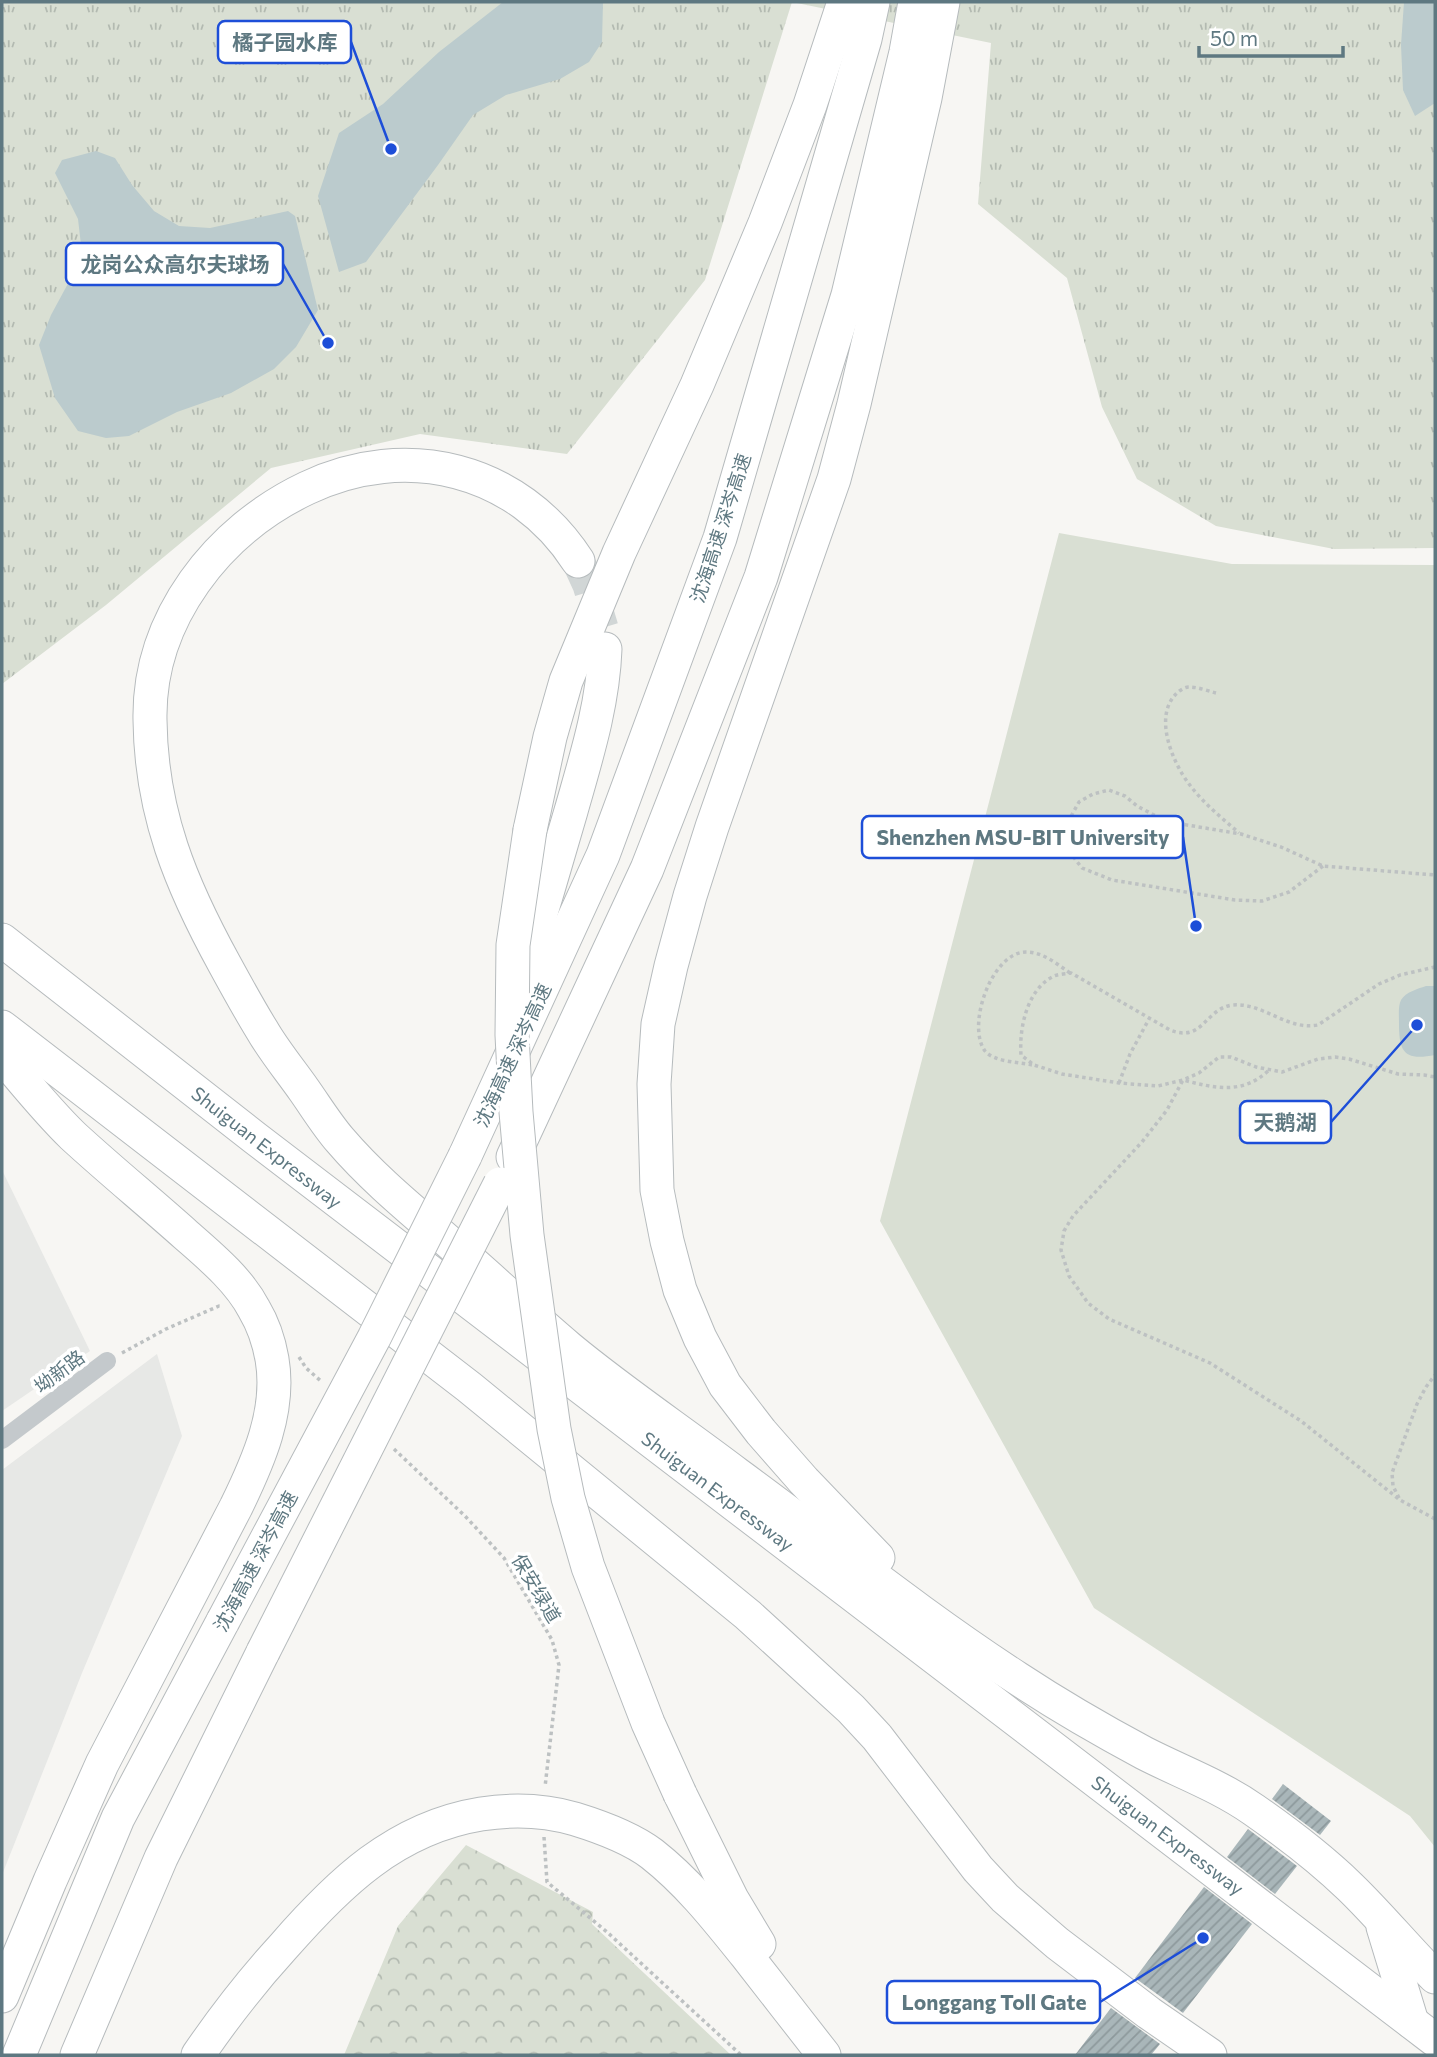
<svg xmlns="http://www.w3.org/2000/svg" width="1437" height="2057" font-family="Commissioner,'Noto Sans SC',sans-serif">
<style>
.built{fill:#e7e8e6}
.grass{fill:url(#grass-tufts)}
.forest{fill:url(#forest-crowns)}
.park{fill:#d9dfd3}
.water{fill:#bbcbcd}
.building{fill:url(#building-hatch)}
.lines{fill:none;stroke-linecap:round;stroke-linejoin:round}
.highway-tunnel{stroke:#d1d6d6;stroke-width:33;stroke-dasharray:33 17;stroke-linecap:butt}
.highway-casing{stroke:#b6bbbd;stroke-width:35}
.path{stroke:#bdc1c2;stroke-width:3.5;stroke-dasharray:3.5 3.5;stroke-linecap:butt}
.street{stroke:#c4c9cc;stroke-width:18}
.highway{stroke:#fff;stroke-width:33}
.highway-bridge-casing{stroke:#b6bbbd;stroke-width:35;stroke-linecap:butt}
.highway-bridge{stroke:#fff;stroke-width:33}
.labels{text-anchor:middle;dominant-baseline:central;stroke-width:7;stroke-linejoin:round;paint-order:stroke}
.street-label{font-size:19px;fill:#5e7881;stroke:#fff}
.leader{fill:none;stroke:#1d4ed8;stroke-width:2.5}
.callout-dot{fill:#1d4ed8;stroke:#fff;stroke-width:2.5}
.callout{fill:#fff;stroke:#1d4ed8;stroke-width:2.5}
.callout-label{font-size:21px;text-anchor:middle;font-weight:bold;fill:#5e7881}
</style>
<defs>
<pattern id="grass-tufts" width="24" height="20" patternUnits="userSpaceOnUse" patternTransform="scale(1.75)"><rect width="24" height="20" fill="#d9dfd3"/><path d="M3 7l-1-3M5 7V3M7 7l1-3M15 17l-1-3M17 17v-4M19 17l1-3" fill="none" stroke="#b3bab1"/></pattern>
<pattern id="forest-crowns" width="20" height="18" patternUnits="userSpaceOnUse" patternTransform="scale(1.75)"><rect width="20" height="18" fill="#d9dfd3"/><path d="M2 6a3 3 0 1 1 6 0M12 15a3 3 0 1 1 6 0" fill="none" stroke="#b3bab1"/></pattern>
<pattern id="building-hatch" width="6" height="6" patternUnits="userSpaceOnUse" patternTransform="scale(1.75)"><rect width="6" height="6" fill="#a9b6b9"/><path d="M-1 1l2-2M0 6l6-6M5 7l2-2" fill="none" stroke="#8d999c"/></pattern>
</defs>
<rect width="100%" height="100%" fill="#f7f6f3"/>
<!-- built -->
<g class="built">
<polygon points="2,1170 90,1351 2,1411"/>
<polygon points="157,1354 182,1436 82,1673 2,1875 2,1470"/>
</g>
<!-- grass -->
<polygon class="grass" points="2,2 1435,2 1435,548 1334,549 1216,526 1137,479 1102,407 1067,278 978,204 991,43 792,2 705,280 567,454 420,434 271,468 106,605 2,684"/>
<!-- forest -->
<polygon class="forest" points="466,1845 593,1912 592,1924 731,2055 344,2055 398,1926"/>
<!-- park -->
<polygon class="park" points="1059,533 1232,564 1435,565 1435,1847 1410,1816 1094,1608 880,1221"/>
<!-- water -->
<g class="water">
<polygon points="503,2 603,2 602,42 589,62 560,79 506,95 473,115 438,165 366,262 339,272 318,196 339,133 383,104 439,52"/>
<polygon points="1404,2 1435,2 1435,103 1415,116 1403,90 1401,45"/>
<polygon points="96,151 115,158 132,185 154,211 179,226 210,228 288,211 295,216 318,310 296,347 274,369 231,393 177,412 129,436 106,438 78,431 55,398 39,345 51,315 71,278 81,245 78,219 55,173 62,160"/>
<path d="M 1426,986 L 1435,986 L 1435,1055 C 1404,1061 1399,1052 1399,1023 C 1399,1016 1398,1006 1401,1000 C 1406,992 1417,989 1426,986 Z"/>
</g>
<!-- building -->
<g class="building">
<polygon points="1283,1784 1331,1821 1320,1835 1272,1799"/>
<polygon points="1248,1829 1297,1866 1275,1894 1227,1857"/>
<polygon points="1204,1887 1252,1924 1183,2013 1135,1978"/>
<polygon points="1111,2008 1160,2044 1151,2055 1075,2055"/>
</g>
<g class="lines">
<!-- highway-tunnel -->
<polyline class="highway-tunnel" points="578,561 589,585 602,628"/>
<!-- highway casing -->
<g class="highway-casing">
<g id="highway">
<path d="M 578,561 C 518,468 406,441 307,488 C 218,530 148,619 150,720 C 151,813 181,885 225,965 C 237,987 249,1009 262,1030 C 274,1051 290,1070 304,1090 C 316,1107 327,1125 340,1140 C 375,1181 418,1215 458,1250 C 495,1282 531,1316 569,1348 C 622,1392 682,1432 737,1474 C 830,1542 920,1615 1017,1678 C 1058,1705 1101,1730 1144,1753 C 1181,1772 1220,1786 1254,1810 C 1287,1833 1321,1859 1350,1887 C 1380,1916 1406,1948 1435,1977"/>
<polyline points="530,830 550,737 566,681 619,553 697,385 765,223 810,105 844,2"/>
<polyline points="2,940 255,1138 1435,2040"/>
<path d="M 516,996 C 535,934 553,873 571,811 C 586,758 603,705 605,649"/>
<polyline points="2,1027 469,1387 748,1615 851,1709 877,1737 978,1869 1005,1898 1057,1943 1149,2013 1210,2055"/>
<path d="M 2,1056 C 25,1083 48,1112 73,1136 C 110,1170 148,1201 186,1235 C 210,1256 239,1280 254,1309 C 263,1324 269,1342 272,1359 C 281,1411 258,1462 236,1507 L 102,1764 L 50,1881 L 2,1996"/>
<polyline points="465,1156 603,855 720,538 865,39 873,2"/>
<polyline points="513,1157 647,869 761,577 848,295 906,52 915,2"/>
<polyline points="878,1558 804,1481 761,1432 725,1385 700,1338 680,1290 667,1241 657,1190 654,1084 658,1024 671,966 690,896 712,827 834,479 854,404 925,98 943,2"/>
<polyline points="680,1794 732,1899 759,1944"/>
<polyline points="1383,1927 1412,2022"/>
<polyline points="19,2055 118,1818 223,1621"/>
<polyline points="77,2055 161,1858 263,1652"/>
<path d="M 198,2055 C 224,2017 252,1981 283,1947 C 338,1884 395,1828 481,1814 C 513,1809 544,1810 575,1819 C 601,1827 631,1838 652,1854 C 689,1883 717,1919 746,1955 C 772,1988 798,2022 824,2055"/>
</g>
</g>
<!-- path -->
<g class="path">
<path d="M 1216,693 C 1208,691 1198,687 1189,687 C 1184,687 1179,691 1176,694 C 1153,717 1173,763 1189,784 C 1203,803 1222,818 1239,833"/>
<polyline points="1323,866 1289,892 1262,901 1235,900 1112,880 1082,868 1064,845 1065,827 1079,802 1093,794 1109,790 1125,796 1137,806 1154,815 1175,823 1241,834 1281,847 1323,866 1435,875"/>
<path d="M 1435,967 L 1400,975 L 1379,984 L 1318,1025 C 1287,1031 1263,1002 1232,1005 C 1205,1009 1203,1043 1170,1030 L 1071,973 C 1066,974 1059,974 1054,976 C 1027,989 1019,1028 1021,1055 L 1034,1065 L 1062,1074 L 1119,1083 L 1158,1086 L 1183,1080 L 1199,1073 L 1219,1057 L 1231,1057 L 1256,1067 L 1282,1072 L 1318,1059 L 1335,1057 L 1349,1059 L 1398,1074 L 1424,1075 L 1435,1077"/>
<path d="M 1032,1065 C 1019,1062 994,1062 985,1051 C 966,1025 992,952 1026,952 C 1043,952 1057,964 1070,973"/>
<path d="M 1268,1071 C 1242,1095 1214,1088 1183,1080 L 1167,1110 L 1142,1142 L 1073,1216 L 1064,1231 L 1061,1250 L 1069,1276 L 1088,1303 L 1109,1319 L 1210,1363 L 1301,1421 L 1400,1500 L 1435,1519"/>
<polyline points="1119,1083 1130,1054 1149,1019"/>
<polyline points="122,1353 166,1329 219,1306 222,1306"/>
<polyline points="299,1357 306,1368 322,1382"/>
<polyline points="394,1449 465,1516 504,1558 552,1640 559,1665 545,1787"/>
<polyline points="1399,1498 1393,1486 1392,1473 1417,1404 1426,1387 1435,1375"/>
<polyline points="544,1837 547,1882 607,1932 741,2055"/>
</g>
<!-- street -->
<polyline class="street" points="2,1440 107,1361"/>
<!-- highway -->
<use href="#highway" class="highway"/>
<!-- highway-bridge casing -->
<g class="highway-bridge-casing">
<g id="highway-bridge">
<polyline points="530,830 513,945 512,1035 516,1112 527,1235 554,1429 568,1498 588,1567 648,1723 680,1794"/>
<polyline points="223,1621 374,1338 465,1156"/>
<polyline points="263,1652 500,1184"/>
</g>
</g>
<!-- highway-bridge -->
<use href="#highway-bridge" class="highway-bridge"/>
</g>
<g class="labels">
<!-- street labels -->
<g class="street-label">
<text transform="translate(720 528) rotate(-72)">沈海高速 深岑高速</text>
<text transform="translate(512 1055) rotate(-65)">沈海高速 深岑高速</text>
<text transform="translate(267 1147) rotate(38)">Shuiguan Expressway</text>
<text transform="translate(59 1371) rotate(-37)">坳新路</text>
<text transform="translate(718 1491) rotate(37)">Shuiguan Expressway</text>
<text transform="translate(255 1561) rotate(-62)">沈海高速 深岑高速</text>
<text transform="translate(537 1588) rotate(59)">保安绿道</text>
<text transform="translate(1168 1835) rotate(37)">Shuiguan Expressway</text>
</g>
</g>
<!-- callouts -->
<path class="leader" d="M391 149L351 42M328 343L283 264M1196 926L1183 837M1417 1025L1331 1122M1203 1938L1100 2002"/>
<g class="callout-dot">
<circle cx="391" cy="149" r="7"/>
<circle cx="328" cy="343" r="7"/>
<circle cx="1196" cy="926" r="7"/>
<circle cx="1417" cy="1025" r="7"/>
<circle cx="1203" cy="1938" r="7"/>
</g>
<g class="callout">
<rect x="218" y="21" width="133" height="42" rx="7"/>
<rect x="66" y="243" width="217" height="42" rx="7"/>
<rect x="862" y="816" width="321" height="42" rx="7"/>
<rect x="1240" y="1101" width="91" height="42" rx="7"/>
<rect x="887" y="1981" width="213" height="42" rx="7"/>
</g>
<g class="callout-label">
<text x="285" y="50">橘子园水库</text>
<text x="175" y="272">龙岗公众高尔夫球场</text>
<text x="1023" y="845">Shenzhen MSU-BIT University</text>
<text x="1285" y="1130">天鹅湖</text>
<text x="994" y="2010">Longgang Toll Gate</text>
</g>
<!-- border -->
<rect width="1437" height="2057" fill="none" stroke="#5e7881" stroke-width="7"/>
<!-- scale -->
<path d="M1199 46v10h144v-10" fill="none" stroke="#5e7881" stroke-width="3.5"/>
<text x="1210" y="46" font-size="21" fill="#5e7881" stroke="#ffffff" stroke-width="5" paint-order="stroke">50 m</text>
</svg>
